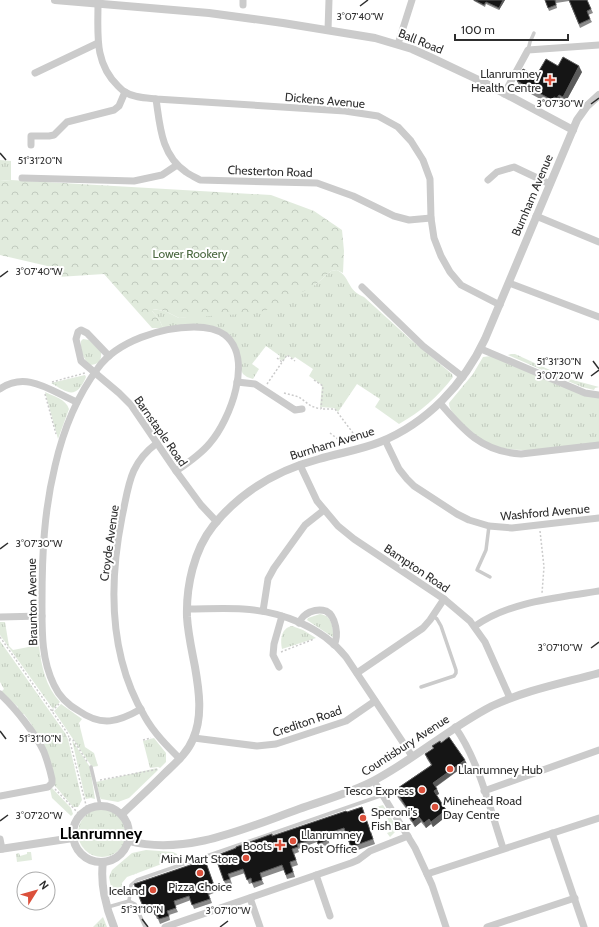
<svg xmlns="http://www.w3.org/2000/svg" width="599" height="927" font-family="Cabin,sans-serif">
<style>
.grass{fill:url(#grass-tufts)}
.forest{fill:url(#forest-crowns)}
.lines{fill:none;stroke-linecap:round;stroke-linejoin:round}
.path{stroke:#cbcbcb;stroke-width:1.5;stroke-dasharray:2 2;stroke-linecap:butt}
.service{stroke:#cbcbcb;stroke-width:3.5}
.minor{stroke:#cbcbcb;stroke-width:7}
.tertiary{stroke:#cbcbcb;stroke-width:8}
.wall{fill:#8a8a8a}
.shaded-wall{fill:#5b5b5b}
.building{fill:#151515;stroke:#5b5b5b}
.ticks{fill:none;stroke:#2e2e2e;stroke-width:1.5}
.poi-dot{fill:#db503b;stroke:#fff;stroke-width:1.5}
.labels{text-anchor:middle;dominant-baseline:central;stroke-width:4;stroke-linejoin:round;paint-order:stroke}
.street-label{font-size:12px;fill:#2e2e2e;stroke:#fff}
.poi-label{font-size:12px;fill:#2e2e2e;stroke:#fff;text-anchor:end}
.park-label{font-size:12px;fill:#49673e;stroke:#fff}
.district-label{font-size:16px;font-weight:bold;fill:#000;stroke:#fff}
.ticks-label{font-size:10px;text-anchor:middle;fill:#2e2e2e;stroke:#fff;stroke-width:4;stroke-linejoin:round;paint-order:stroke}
</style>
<defs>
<pattern id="grass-tufts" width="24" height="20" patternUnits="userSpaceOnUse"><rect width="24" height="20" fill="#e1ebdd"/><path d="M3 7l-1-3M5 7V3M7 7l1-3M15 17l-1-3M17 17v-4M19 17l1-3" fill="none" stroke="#c1cabe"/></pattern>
<pattern id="forest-crowns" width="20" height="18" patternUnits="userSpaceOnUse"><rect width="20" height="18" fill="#e1ebdd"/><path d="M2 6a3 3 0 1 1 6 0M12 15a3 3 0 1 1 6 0" fill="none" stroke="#c1cabe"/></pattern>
</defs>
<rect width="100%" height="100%" fill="#fff"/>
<!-- grass -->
<g class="grass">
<polygon points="0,160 11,161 11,180 0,181"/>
<path d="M 337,270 C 351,277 346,290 364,297 L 410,339 L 452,374 L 453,377 C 438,397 420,412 399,424 L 375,407 L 380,399 L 357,384 L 338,412 L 334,408 L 320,407 L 322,385 L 309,376 L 313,369 L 295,357 L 293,359 L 288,355 L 283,361 L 279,359 L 280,356 L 266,346 L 252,364 L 259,369 L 253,379 L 247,377 L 243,374 L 241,370 L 238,348 L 230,335 L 219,328 L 163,328 L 159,319 L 152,311 L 152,309 L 165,311 L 179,318 L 195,316 L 315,285 L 331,271 Z"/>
<path d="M 83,339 L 89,340 L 101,352 C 102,361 98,365 89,365 C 83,358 80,350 81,341 Z"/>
<polygon points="511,354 515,354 550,370 549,373 508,355"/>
<path d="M 491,356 L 599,398 L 599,442 C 584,444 568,446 553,448 C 516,452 489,453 462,423 C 457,417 449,411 449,403 L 473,374 L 483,357 Z"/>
<polygon points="553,371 573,380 599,387 595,388 594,390 582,387 551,374"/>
<path d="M 85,375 L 86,377 C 76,400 68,393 51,383 Z"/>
<path d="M 45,392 C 53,396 66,399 69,409 L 58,439 Z"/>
<path d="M 320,614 C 333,616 332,627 334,638 L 307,620 L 308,618 Z"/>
<path d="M 0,622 L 5,622 L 9,646 L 13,650 L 39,645 C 41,666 46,687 60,702 L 53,709 L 0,635 Z"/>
<path d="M 292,626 L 303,630 L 316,638 L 282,649 C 280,640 281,628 292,626 Z"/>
<polygon points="0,641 65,733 68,739 82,800 78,807 73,807 56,787 54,785 55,778 31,729 32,725 24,714 20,714 18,711 18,707 1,692 4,689 0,682"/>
<polygon points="61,704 82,719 79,723 85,747 94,753 98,766 92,767 54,711"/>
<polygon points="154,738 166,753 166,762 160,768 158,767 150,768 143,741"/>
<polygon points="72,740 90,767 95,799 91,798 86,799 85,797"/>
<polygon points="157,768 158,770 129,798 118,802 101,799 100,797 96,782"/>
<polygon points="52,788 71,808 73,814 71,816 52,798 50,789"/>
<polygon points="383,805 396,826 395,832 390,837 387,833 392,831 384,809 379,810 377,808 372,810 370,809"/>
<circle cx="102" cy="833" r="24"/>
<polygon points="146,850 173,852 177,854 175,859 127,877 122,883 122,891 112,892 109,877 112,870 132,853"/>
<polygon points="27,852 31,852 32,860 17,862 16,854 19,853 20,856 27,854"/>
<polygon points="103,917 107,927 93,927"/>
</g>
<!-- forest -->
<polygon class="forest" points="11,180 271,195 314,211 342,230 344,251 343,273 337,270 331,271 315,285 291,298 264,311 241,314 179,318 165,311 153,309 152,311 159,319 163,328 152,328 104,274 58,277 56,268 0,255 0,181"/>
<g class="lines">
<!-- path -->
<g class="path">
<polyline points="277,358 282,362"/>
<polyline points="314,380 323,386 321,409 335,409 359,441"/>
<polyline points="52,382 85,373"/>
<polyline points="267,384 287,355 295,361"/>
<polyline points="284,393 299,397 311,406 320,409"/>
<polyline points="45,394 56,434"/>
<polyline points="330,433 344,444"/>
<polyline points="540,531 544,567 542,593"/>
<polyline points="0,637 68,734 87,809"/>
<polyline points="281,652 314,639"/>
<polyline points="52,711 59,704"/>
<polyline points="69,739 72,739 74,741 88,763"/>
<polyline points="143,740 151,738"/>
<polyline points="100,780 159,769"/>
<polyline points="55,789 80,815"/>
</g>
<!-- service -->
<g class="service">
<polyline points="528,50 530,42 534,33"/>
<polyline points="489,526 486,550 477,570 490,577"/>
<polyline points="421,687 454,676 456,673 456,670 441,626 437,619 433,616"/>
<polyline points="91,767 100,805"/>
<polyline points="129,901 131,885 137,880 383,795"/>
<polyline points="108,907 129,901 135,904 145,927"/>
</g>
<!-- minor -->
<g class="minor">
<polyline points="243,0 243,5"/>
<path d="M 98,4 C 98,34 94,63 118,86 C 120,88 123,91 125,92 C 134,98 146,98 156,99 L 345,111 L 378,116 L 398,127 L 411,141 L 423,160 L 430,179 L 431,218 L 434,238 L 441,256 L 450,272 L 461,285 L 500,305"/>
<polyline points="328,30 329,0"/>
<polyline points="398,44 412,0"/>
<polyline points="35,73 98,43"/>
<polyline points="504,94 528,50 599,45"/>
<path d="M 156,99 C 160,126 161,155 186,172 C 190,175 195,177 200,180 L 317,183 L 353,196 L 394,216 L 409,220 L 431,218"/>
<polyline points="31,145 31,136 49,136 54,135 67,122 114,110 119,106 125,92"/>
<polyline points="22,178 134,181 162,175 177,165"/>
<polyline points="488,180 497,172 514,167 550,184"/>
<polyline points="536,216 599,242"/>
<polyline points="509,283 599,317"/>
<polyline points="362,287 423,346 463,377"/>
<polyline points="481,349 578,390 585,393 599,395"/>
<polyline points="109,356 87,333 81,330 78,332 76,339 81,361 119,393 131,405 176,471 201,505 217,522"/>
<polyline points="237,382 255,384 295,410 302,409"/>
<path d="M 0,389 C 27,370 52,392 77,402"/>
<path d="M 440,403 C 463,430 482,452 521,454 L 599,445"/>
<polyline points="385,440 399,469 407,479 414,486 457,514 469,520 489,526 512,528 599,518"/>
<path d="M 157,443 C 129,464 129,485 122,517 C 109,583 109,657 145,717 C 154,733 167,746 180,759"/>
<polyline points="300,465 317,501 338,526 354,539 444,599 470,621 485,642 510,698"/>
<path d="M 187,609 C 206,609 224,608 243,609 C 281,611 322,627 346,657 L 412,756"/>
<polyline points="263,611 268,579 274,568 305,525 324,510"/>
<polyline points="0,617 42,616"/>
<path d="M 299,623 C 302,617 304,615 310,612 C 315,610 320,609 326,611 C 336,616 339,636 334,645"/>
<path d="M 475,626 C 511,601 557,598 599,591"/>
<polyline points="279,667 273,655 274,644 282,616"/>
<polyline points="357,673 423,628 430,620 444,599"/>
<path d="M 0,694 C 15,708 36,734 44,752 C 47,760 50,770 52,779 L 52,783 L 48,787 L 0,796"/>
<path d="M 141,709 C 118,722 102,727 79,711 C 68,705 59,696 54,685 C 41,659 42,630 42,601 C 42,555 44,511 55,466 C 63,431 77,396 98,368 C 117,341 162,327 194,327 C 205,327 216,328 225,335 C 254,358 230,420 210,443 C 201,454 188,463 176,471"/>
<path d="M 455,727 C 479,761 490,809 503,848"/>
<polyline points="194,738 257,746 276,744 346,721 375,701"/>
<polyline points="374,781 415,848 432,885 446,927"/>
<polyline points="484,791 599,750"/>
<polyline points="552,833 584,927"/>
<polyline points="0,839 2,849"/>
<polyline points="427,874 599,818"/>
<polyline points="316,875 330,916"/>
<polyline points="250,898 260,927"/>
<polyline points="165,927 351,863 358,860 370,851 408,836"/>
<polyline points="487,927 575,898"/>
</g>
<!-- tertiary -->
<g class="tertiary">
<polyline points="55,0 209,13 283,23 375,38 412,49 432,58 485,83 573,130"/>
<circle cx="101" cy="834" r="28"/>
<path d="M 122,814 C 136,801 150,788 163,775 C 174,764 187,754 193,739 C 203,717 199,690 195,667 C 192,651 188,634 187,617 C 186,586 194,550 213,526 C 240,492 278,470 319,459 C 339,453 360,450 380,442 C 427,423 464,384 485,339 L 577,120 L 587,106 L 599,95"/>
<path d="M 129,841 C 186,856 246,828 299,809 C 324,800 351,793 375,780 C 416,758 451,727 492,706 C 526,690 563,683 599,673"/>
<polyline points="0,849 73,838"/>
<path d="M 103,862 C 100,883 106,908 114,927"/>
</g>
</g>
<!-- wall -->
<g class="wall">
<polygon points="473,0 505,0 499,10 486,4 485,7 474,1"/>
<polygon points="545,0 587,0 593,13 588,15 592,22 580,28 569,1 556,3 557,8 549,11"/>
<polygon points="558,66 582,72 565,103 562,102 560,105 556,103 555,107 520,88 517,81 536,76"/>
<polygon points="441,743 467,764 436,787 439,794 436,795 446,810 448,815 433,827 431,824 426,828 421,822 415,827 410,820 408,815 410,814 396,795 395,790 431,765 427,759 425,754 433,749 432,746"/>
<polygon points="362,807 375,844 352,852 346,833 328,839 330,845 320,849 317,842 298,849 299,852 294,854 298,865 292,867 295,877 287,879 284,870 261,878 264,884 254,888 252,883 249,884 245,873 230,878 232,884 226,886 215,856"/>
<polygon points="205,860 216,892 209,895 212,903 194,909 191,900 175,906 178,912 169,915 170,920 160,924 158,919 157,919 154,911 146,913 134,884"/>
</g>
<!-- shaded-wall -->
<g class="shaded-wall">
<polygon points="503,0 505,0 499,10 499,8"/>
<polygon points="579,66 582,72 565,103 563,97"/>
<polygon points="559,95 562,102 560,105 557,98"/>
<polygon points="554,97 556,103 555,107 552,100"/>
<polygon points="465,760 467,764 435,787 433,783"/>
<polygon points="437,789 439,794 435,796 434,791"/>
<polygon points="446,810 448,815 433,827 431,822"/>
<polygon points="419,817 421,822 415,827 413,822"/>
<polygon points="429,819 431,824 426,828 424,823"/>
</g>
<!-- building -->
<g class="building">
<polygon points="474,0 503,0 499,8 486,2 484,5"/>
<polygon points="545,0 555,0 556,5 548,8"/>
<polygon points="569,0 587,0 591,9 587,11 590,19 579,24"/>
<polygon points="563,57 579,66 563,97 559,95 557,98 554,97 552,100 517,81 523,69 536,76 546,59 558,66"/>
<polygon points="449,737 465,760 433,783 437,789 434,791 446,810 431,822 429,819 424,823 419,817 413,822 408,815 411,814 395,790 432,765 425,754 434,748 432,746 440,741 441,743"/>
<polygon points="362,807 373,839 351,847 344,828 326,834 328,840 318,844 316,838 297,844 298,847 292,849 296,860 290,862 293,872 286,875 282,865 260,873 262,880 252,883 251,878 247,880 243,869 228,874 230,879 224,881 215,856 236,848 236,847 272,834 272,836 346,811 347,812"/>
<polygon points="205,860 215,888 207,891 210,899 192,905 189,896 174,901 176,908 167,911 169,916 159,919 157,915 155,915 152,906 144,909 134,884"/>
</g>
<!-- ticks -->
<path class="ticks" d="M 360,6 L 368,0M 591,104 L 599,98M 0,153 L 6,160M 0,277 L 8,271M 593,361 L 599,369M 591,376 L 599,370M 0,549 L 8,543M 591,648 L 599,642M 0,731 L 6,739M 0,821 L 8,815M 142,919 L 148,927M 220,927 L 228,921"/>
<!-- markers -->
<g class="poi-dot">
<path d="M548 74h4v4h4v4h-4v4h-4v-4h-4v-4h4z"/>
<circle cx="450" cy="769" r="4"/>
<circle cx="422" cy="790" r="4"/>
<circle cx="435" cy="807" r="4"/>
<circle cx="363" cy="818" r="4"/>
<circle cx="293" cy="841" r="4"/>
<path d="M278 839h4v4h4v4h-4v4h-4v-4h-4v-4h4z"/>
<circle cx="246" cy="858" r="4"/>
<circle cx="200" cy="873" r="4"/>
<circle cx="153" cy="890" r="4"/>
</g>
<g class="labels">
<!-- street labels -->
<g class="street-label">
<text transform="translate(421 41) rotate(22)">Ball Road</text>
<text transform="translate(325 100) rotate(5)">Dickens Avenue</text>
<text transform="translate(270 171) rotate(2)">Chesterton Road</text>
<text transform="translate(532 195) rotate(-67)">Burnham Avenue</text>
<text transform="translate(161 431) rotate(55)">Barnstaple Road</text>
<text transform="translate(332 443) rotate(-17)">Burnham Avenue</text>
<text transform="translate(545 512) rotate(-5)">Washford Avenue</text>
<text transform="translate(109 543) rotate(-82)">Croyde Avenue</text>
<text transform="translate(417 568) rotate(34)">Bampton Road</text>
<text transform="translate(32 602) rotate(-91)">Braunton Avenue</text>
<text transform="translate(307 721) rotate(-19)">Crediton Road</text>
<text transform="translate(405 745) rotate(-33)">Countisbury Avenue</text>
</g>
<!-- poi labels -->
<g class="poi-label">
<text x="541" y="73">Llanrumney<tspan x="541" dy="14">Health Centre</tspan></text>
<text x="458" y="769" text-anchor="start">Llanrumney Hub</text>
<text x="414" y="790">Tesco Express</text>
<text x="443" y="800" text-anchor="start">Minehead Road<tspan x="443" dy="14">Day Centre</tspan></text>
<text x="371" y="811" text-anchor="start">Speroni's<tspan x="371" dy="14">Fish Bar</tspan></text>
<text x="301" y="834" text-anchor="start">Llanrumney<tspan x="301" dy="14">Post Office</tspan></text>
<text x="272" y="845">Boots</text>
<text x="238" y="858">Mini Mart Store</text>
<text x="200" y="886" text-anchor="middle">Pizza Choice</text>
<text x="145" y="890">Iceland</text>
</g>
<!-- park labels -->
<g class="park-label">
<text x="190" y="253">Lower Rookery</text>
</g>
<!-- district labels -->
<g class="district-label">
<text x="101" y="833">Llanrumney</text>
</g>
</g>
<g class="ticks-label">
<text x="360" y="20">3°07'40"W</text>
<text x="560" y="107">3°07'30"W</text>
<text x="40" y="164">51°31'20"N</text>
<text x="39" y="275">3°07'40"W</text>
<text x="559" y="365">51°31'30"N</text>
<text x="560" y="379">3°07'20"W</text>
<text x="39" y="547">3°07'30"W</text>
<text x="560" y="651">3°07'10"W</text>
<text x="40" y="742">51°31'10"N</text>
<text x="39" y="819">3°07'20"W</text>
<text x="142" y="913">51°31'10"N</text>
<text x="228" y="914">3°07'10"W</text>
</g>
<!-- north arrow -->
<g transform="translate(36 891) rotate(53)"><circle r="19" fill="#ffffff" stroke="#ababab"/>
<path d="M0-3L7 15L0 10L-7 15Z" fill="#db503b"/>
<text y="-6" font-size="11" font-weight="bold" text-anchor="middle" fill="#2e2e2e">N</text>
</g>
<!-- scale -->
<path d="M455 34v6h113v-6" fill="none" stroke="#2e2e2e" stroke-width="2"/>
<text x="461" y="34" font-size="12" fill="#2e2e2e" stroke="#ffffff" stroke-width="3" paint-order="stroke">100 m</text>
</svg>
